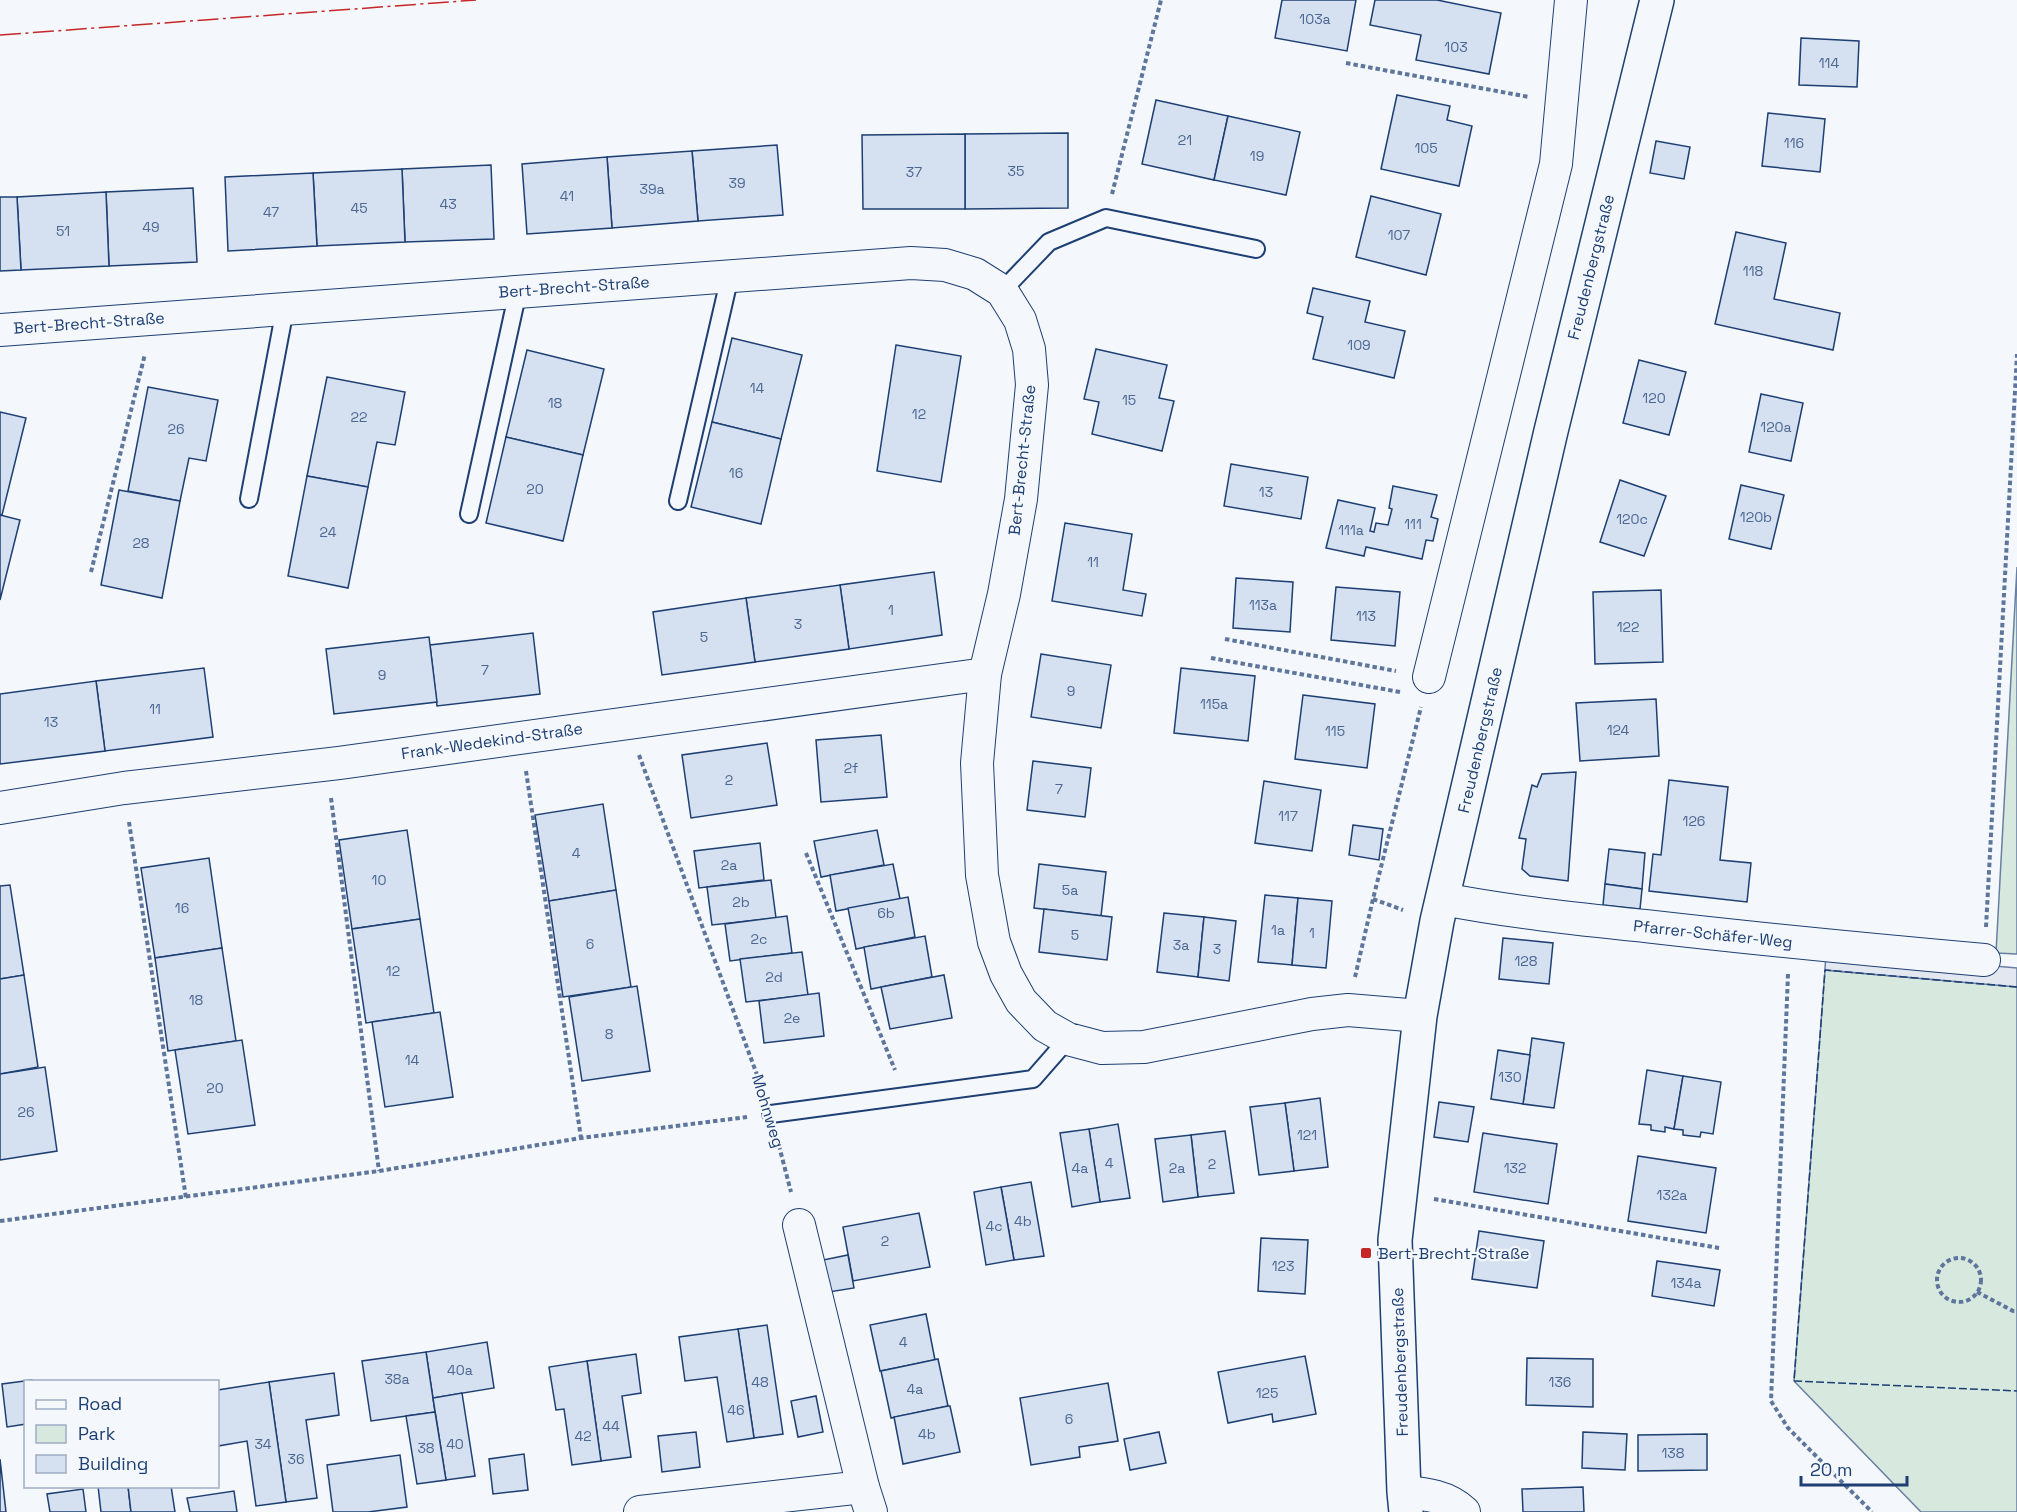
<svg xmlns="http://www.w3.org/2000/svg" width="2017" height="1512" font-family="'Space Grotesk',sans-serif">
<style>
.green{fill:#d7e8df;stroke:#687fa3;stroke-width:1.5}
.parking{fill:#e3e8f0;stroke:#687fa3;stroke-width:1.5}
.building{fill:#d5e0f0;stroke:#1d3f73;stroke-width:1.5}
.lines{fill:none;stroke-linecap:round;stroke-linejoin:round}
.service-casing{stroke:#1d3f73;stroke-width:20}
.minor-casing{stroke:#1d3f73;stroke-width:34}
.tertiary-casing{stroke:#1d3f73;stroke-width:36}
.path{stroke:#5e769c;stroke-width:4;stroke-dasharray:4.5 3;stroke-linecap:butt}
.service{stroke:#f4f7fb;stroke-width:16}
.minor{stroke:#f4f7fb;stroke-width:32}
.tertiary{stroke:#f4f7fb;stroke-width:33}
.fence{stroke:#1d3f73;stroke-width:1.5;stroke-dasharray:8 3;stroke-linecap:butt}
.power{stroke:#c62828;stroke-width:1.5;stroke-dasharray:21 4.5 3 4.5;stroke-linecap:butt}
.poi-dot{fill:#c62828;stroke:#f4f7fb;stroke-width:2}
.labels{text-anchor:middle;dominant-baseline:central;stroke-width:4.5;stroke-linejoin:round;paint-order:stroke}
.number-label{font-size:14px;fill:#4b6792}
.street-label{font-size:16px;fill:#1d3f73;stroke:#f4f7fb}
.poi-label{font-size:16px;fill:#1d3f73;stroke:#f4f7fb;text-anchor:start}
</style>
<rect width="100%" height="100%" fill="#f4f7fb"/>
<!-- green -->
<g class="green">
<polygon points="2017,567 2017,954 1996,953"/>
<polygon points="1825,970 2017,987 2017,1512 1921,1512 1794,1381"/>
</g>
<!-- parking -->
<polygon class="parking" points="1826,951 2017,968 2017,987 1825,970"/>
<!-- building -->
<g class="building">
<polygon points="1282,0 1356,0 1347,51 1275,38"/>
<polygon points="1375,0 1437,0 1501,13 1489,74 1416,60 1421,35 1370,25"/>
<polygon points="1801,38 1859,41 1857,87 1799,85"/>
<polygon points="1397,95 1450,106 1447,120 1472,126 1459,186 1381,169"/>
<polygon points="1156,100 1228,116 1214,180 1142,164"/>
<polygon points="1768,113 1825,119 1820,172 1762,166"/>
<polygon points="1228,116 1300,132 1286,195 1214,180"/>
<polygon points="1068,133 1068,208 965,209 965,134"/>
<polygon points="965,134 965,209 863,209 862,135"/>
<polygon points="1656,141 1690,147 1684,179 1650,173"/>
<polygon points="777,145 783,215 698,221 692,151"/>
<polygon points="692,151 698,221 612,228 607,157"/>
<polygon points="607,157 612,228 527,234 522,164"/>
<polygon points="491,165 494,239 405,242 402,169"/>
<polygon points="402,169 405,242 317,246 313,173"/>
<polygon points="313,173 317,246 228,251 225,177"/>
<polygon points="193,188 197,262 109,266 106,192"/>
<polygon points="106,192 109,266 21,270 17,197"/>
<polygon points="1371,196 1441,214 1426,275 1356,257"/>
<polygon points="0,197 17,197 21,270 0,271"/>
<polygon points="1736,232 1786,243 1774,299 1840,313 1833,350 1715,324"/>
<polygon points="1313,288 1370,301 1365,322 1405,331 1394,378 1313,359 1323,317 1307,313"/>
<polygon points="732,338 802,355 781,439 712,422"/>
<polygon points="896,345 961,356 941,482 877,471"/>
<polygon points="1096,349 1167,365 1159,398 1174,401 1162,451 1092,434 1099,402 1084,399"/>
<polygon points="527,350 604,369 583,455 506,437"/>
<polygon points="1639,360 1686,372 1669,435 1623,423"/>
<polygon points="327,377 405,392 395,445 377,442 368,487 307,476"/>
<polygon points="148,387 218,400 206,461 189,458 180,501 128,491"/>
<polygon points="1761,394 1803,403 1791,461 1749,452"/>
<polygon points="0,412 26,418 2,515 0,515"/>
<polygon points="712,422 781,439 761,524 691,507"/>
<polygon points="506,437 583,455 563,541 486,523"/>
<polygon points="1231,464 1308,477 1301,519 1224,506"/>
<polygon points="307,476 368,487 348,588 288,576"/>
<polygon points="1620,480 1666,496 1644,556 1600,542"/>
<polygon points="1741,485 1784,495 1771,549 1729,539"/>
<polygon points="1393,486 1437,495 1431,517 1438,519 1433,541 1426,540 1422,559 1366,547 1364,556 1326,548 1338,500 1375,508 1370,531 1374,532 1376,523 1388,525 1392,509 1389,508"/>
<polygon points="119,490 180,501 162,598 101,585"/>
<polygon points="0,515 20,520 0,600"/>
<polygon points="1065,523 1132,534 1123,590 1146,594 1142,616 1052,601"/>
<polygon points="934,572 942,635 849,649 840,585"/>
<polygon points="1236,578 1293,582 1290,632 1233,628"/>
<polygon points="840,585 849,649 755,662 746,598"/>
<polygon points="1336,587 1400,592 1395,646 1331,640"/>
<polygon points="1661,590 1663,662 1595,664 1593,592"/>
<polygon points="746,598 755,662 662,675 653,612"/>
<polygon points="533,633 540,694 437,706 430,645"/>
<polygon points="429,637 437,702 334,714 326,649"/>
<polygon points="1041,654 1111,665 1101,728 1031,717"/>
<polygon points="204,668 213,737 105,751 96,681"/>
<polygon points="1181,668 1255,676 1248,741 1174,733"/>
<polygon points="96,681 105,751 0,764 0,694"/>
<polygon points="1303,695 1375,704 1367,768 1295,759"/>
<polygon points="1656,699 1659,756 1580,761 1576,703"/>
<polygon points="881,735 887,797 821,802 816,740"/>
<polygon points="767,743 777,805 691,818 682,755"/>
<polygon points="1033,761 1091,768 1085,817 1027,810"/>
<polygon points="1576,772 1568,881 1530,876 1522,869 1526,839 1519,838 1532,785 1537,787 1542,774"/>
<polygon points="1669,780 1728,787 1720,860 1751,863 1747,902 1649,891 1653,854 1661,855"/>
<polygon points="1264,781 1321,790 1312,851 1255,843"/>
<polygon points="603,804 616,890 549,901 535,815"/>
<polygon points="1353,825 1383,829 1379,860 1349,855"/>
<polygon points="407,830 420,919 352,929 339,840"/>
<polygon points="877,830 884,865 821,877 814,841"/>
<polygon points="760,843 764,880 699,888 694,851"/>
<polygon points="1609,849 1645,853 1642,889 1605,884"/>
<polygon points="209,858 222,948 155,958 141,868"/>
<polygon points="893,864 900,899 836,911 830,875"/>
<polygon points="1039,864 1106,872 1101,916 1034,908"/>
<polygon points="771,880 776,918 712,925 707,887"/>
<polygon points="1605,884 1642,889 1640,909 1603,905"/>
<polygon points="10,885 24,975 0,979 0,886"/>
<polygon points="616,890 631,987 563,997 549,901"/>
<polygon points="1265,895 1298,898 1292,965 1258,962"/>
<polygon points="908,897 915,937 856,949 848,908"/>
<polygon points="1298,898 1332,901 1326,968 1292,965"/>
<polygon points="1044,909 1112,917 1107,960 1039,952"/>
<polygon points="1164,913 1204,917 1198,977 1157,972"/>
<polygon points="787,916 792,953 730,961 725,924"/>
<polygon points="1204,917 1236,921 1229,981 1198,977"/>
<polygon points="420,919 434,1013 366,1023 352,929"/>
<polygon points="925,936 932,977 871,989 864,947"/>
<polygon points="1503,938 1553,943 1549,984 1499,979"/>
<polygon points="222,948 236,1041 168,1051 155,958"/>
<polygon points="802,952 808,995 746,1002 740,959"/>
<polygon points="24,975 38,1067 0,1074 0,979"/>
<polygon points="944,975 952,1018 890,1029 881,987"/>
<polygon points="637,986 650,1071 582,1081 569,997"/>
<polygon points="819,993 824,1036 764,1043 759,1001"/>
<polygon points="440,1012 453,1097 385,1107 372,1022"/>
<polygon points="1532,1038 1564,1043 1554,1108 1523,1104"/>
<polygon points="242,1040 255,1125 188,1134 175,1050"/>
<polygon points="1498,1050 1530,1055 1523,1104 1491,1099"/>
<polygon points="45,1067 57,1151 0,1160 0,1074"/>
<polygon points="1647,1070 1683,1076 1674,1129 1665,1127 1665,1132 1651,1130 1651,1125 1639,1124"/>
<polygon points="1683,1076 1721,1082 1713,1134 1701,1132 1700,1137 1683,1135 1683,1130 1674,1129"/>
<polygon points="1320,1098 1328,1167 1294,1171 1285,1103"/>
<polygon points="1439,1102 1474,1107 1468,1142 1434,1137"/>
<polygon points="1285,1103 1294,1171 1259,1175 1250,1107"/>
<polygon points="1118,1124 1130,1198 1100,1202 1089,1129"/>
<polygon points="1089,1129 1100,1202 1072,1207 1060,1133"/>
<polygon points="1225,1131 1234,1193 1198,1197 1191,1135"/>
<polygon points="1483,1133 1557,1144 1548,1204 1474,1192"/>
<polygon points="1191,1135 1198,1197 1163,1202 1155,1139"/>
<polygon points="1638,1156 1716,1168 1706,1233 1628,1221"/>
<polygon points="1031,1182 1044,1256 1014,1260 1001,1187"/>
<polygon points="1001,1187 1014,1260 986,1265 974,1192"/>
<polygon points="919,1213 930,1267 853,1281 843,1227"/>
<polygon points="1479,1231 1544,1241 1537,1288 1472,1279"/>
<polygon points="1261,1238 1308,1240 1305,1294 1258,1291"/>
<polygon points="848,1255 854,1288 829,1292 823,1260"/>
<polygon points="1657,1261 1720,1270 1714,1306 1652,1296"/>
<polygon points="926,1314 935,1360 880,1371 870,1325"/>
<polygon points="767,1325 783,1434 754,1438 738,1329"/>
<polygon points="738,1329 754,1438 727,1442 717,1377 685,1381 679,1337"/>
<polygon points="487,1342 494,1388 433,1398 426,1352"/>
<polygon points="426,1352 435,1412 371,1421 362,1361"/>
<polygon points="636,1354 641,1393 622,1396 631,1457 601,1461 587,1361"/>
<polygon points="1305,1356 1316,1414 1273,1422 1272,1414 1228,1423 1218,1372"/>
<polygon points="1527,1358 1593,1359 1593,1407 1526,1405"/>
<polygon points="938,1359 948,1406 891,1418 881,1371"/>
<polygon points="587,1361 601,1461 572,1465 564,1409 556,1410 549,1367"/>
<polygon points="334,1373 339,1415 306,1420 317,1498 286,1502 269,1382"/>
<polygon points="32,1380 33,1382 26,1382 26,1424 7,1427 2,1384"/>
<polygon points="269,1382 286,1502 256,1506 247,1441 218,1446 218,1390"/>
<polygon points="1108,1383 1118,1441 1079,1447 1080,1457 1031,1465 1020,1398"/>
<polygon points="462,1393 475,1476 446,1480 433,1398"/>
<polygon points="816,1396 823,1432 798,1437 791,1401"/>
<polygon points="948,1406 950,1406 960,1452 903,1464 894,1417"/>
<polygon points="435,1412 446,1480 417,1484 406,1416"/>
<polygon points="696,1432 700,1467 662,1472 658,1436"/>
<polygon points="1159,1432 1166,1463 1130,1470 1124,1439"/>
<polygon points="1583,1432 1627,1434 1625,1470 1582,1468"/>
<polygon points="1707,1434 1707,1470 1638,1471 1638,1435"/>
<polygon points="524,1454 528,1490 493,1494 489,1459"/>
<polygon points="400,1455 407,1507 368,1512 333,1512 327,1465"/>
<polygon points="0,1459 6,1512 0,1512"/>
<polygon points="98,1486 128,1486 131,1512 101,1512"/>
<polygon points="128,1486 171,1486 175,1512 131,1512"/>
<polygon points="1583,1487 1584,1512 1523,1512 1522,1489"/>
<polygon points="83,1489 86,1512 50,1512 47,1494"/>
<polygon points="234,1491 237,1512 190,1512 187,1498"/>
</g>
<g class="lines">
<!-- service casing -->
<g class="service-casing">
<g id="service">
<polyline points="1002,291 1049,242 1106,218 1256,249"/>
<polyline points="249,499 285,309"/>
<polyline points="678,501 730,276"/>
<polyline points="469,514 518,291"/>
<polyline points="771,1114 1033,1079 1068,1039"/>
</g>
</g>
<!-- minor casing -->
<g class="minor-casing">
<g id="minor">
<polyline points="0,330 911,263 945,265 975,274 1002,291 1020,320 1029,349 1032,385 1021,499 1004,594 985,674 977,763 982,875 994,942 1006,974 1021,1001 1045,1026 1068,1039 1102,1048 1144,1047 1312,1014 1348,1010 1420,1016"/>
<polyline points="1429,677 1556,164 1571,0"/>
<polyline points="0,808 124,788 339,763 985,674"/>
<path d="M 1443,899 C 1510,912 1578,919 1645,926 C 1758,939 1871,950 1984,960"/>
<polyline points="799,1225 863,1487 871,1512"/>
<path d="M 1404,1492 C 1426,1494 1447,1496 1464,1512"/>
<polyline points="640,1512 863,1487"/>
</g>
</g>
<!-- tertiary casing -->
<g class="tertiary-casing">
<polyline id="tertiary" points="1406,1512 1404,1492 1395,1240 1420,1016 1437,921 1551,431 1657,0"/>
</g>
<!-- path -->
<g class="path">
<polyline points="1346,63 1529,97"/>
<polyline points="1112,194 1161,0"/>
<polyline points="91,572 145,354"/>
<polyline points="1225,639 1396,671"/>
<polyline points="1211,658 1400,692"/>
<polyline points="639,755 763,1091"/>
<polyline points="526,771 581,1138"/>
<polyline points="331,798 379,1171"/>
<polyline points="129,822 186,1198"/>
<polyline points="806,853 895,1070"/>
<polyline points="1373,899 1403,910"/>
<polyline points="1986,927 2017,354"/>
<polyline points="1788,974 1771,1401 1788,1428 1872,1512"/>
<polyline points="1355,977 1373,899 1421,707"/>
<polyline points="777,1138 791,1192"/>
<polyline points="1434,1199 1719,1248"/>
<polyline points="0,1221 379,1171 581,1138 747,1117"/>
<circle cx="1959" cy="1280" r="22"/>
<polyline points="1977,1292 2013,1311 2017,1311"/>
</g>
<!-- service -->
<use href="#service" class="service"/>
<!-- minor -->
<use href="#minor" class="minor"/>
<!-- tertiary -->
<use href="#tertiary" class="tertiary"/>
<!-- fence -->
<polyline class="fence" points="2017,987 1825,970 1794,1381 2017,1391"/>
<!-- power -->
<polyline class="power" points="0,35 476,0"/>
</g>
<!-- markers -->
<rect class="poi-dot" x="1360" y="1247" width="12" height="12" rx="3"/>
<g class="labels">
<!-- number labels -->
<g class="number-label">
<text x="1315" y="19">103a</text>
<text x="1456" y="47">103</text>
<text x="1829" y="63">114</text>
<text x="1185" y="140">21</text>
<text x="1794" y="143">116</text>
<text x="1426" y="148">105</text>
<text x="1257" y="156">19</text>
<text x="1016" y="171">35</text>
<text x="914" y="172">37</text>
<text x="737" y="183">39</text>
<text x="652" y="189">39a</text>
<text x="567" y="196">41</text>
<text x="448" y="204">43</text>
<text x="359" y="208">45</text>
<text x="271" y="212">47</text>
<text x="151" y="227">49</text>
<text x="63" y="231">51</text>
<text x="1399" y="235">107</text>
<text x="1753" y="271">118</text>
<text x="1359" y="345">109</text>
<text x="757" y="388">14</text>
<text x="1654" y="398">120</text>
<text x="1129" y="400">15</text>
<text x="555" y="403">18</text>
<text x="919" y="414">12</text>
<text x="359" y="417">22</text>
<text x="1776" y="427">120a</text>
<text x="176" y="429">26</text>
<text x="736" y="473">16</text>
<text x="535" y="489">20</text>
<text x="1266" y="492">13</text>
<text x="1756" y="517">120b</text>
<text x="1632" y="519">120c</text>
<text x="1413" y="524">111</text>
<text x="1351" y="530">111a</text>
<text x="328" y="532">24</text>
<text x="141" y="543">28</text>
<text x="1093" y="562">11</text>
<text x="1263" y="605">113a</text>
<text x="891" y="610">1</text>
<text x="1366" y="616">113</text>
<text x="798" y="624">3</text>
<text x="1628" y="627">122</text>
<text x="704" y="637">5</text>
<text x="485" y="670">7</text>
<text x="382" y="675">9</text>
<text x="1071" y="691">9</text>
<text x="1214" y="704">115a</text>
<text x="155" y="709">11</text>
<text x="51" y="722">13</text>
<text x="1618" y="730">124</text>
<text x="1335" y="731">115</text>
<text x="851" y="768">2f</text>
<text x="729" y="780">2</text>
<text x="1059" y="789">7</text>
<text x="1288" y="816">117</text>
<text x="1694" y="821">126</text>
<text x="576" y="853">4</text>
<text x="729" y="865">2a</text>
<text x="379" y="880">10</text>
<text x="1070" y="890">5a</text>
<text x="741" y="902">2b</text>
<text x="182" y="908">16</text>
<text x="886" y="913">6b</text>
<text x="1278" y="930">1a</text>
<text x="1312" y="933">1</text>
<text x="1075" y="935">5</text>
<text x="759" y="939">2c</text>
<text x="590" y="944">6</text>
<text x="1181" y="945">3a</text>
<text x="1217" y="949">3</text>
<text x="1526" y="961">128</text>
<text x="393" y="971">12</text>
<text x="774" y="977">2d</text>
<text x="196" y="1000">18</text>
<text x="792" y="1018">2e</text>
<text x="609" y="1034">8</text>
<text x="412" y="1060">14</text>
<text x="1510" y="1077">130</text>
<text x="215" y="1088">20</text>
<text x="26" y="1112">26</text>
<text x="1307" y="1135">121</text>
<text x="1109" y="1163">4</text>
<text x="1212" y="1164">2</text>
<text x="1080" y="1168">4a</text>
<text x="1177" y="1168">2a</text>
<text x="1515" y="1168">132</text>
<text x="1672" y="1195">132a</text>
<text x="1023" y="1221">4b</text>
<text x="994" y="1226">4c</text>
<text x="885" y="1241">2</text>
<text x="1283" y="1266">123</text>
<text x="1686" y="1283">134a</text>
<text x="903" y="1342">4</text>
<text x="460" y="1370">40a</text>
<text x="397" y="1379">38a</text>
<text x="760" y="1382">48</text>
<text x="1560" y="1382">136</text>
<text x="915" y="1389">4a</text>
<text x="1267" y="1393">125</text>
<text x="736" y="1410">46</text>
<text x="1069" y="1419">6</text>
<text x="611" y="1426">44</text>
<text x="927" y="1434">4b</text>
<text x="583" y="1436">42</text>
<text x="263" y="1444">34</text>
<text x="455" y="1444">40</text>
<text x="426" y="1448">38</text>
<text x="1673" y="1453">138</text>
<text x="296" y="1459">36</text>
</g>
<!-- street labels -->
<g class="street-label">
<text transform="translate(1591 267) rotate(-76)">Freudenbergstraße</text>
<text transform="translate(574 287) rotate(-4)">Bert-Brecht-Straße</text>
<text transform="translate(89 323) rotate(-4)">Bert-Brecht-Straße</text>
<text transform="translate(1022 460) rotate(-84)">Bert-Brecht-Straße</text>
<text transform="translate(1480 740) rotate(-77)">Freudenbergstraße</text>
<text transform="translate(492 741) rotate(-8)">Frank-Wedekind-Straße</text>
<text transform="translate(1713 934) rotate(6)">Pfarrer-Schäfer-Weg</text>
<text transform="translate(768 1111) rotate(73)">Mohnweg</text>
<text transform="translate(1400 1362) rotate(-92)">Freudenbergstraße</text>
</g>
<!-- poi labels -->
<g class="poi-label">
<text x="1378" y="1253">Bert-Brecht-Straße</text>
</g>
</g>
<!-- legend -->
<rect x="24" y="1380" width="195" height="108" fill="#f4f7fb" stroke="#9eadc5" stroke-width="1.5"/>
<rect x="36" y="1400" width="30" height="9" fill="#f4f7fb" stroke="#9eadc5" stroke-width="1.5"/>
<text x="78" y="1410" font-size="18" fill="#1d3f73">Road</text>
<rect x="36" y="1425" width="30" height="18" fill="#d7e8df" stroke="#9eadc5" stroke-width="1.5"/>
<text x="78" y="1440" font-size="18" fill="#1d3f73">Park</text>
<rect x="36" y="1455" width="30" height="18" fill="#d5e0f0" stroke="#9eadc5" stroke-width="1.5"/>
<text x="78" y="1470" font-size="18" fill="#1d3f73">Building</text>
<!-- scale -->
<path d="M1801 1476v9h106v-9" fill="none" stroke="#1d3f73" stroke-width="3"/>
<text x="1810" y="1476" font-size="18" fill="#1d3f73" stroke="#f4f7fb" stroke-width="4.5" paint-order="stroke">20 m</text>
</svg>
